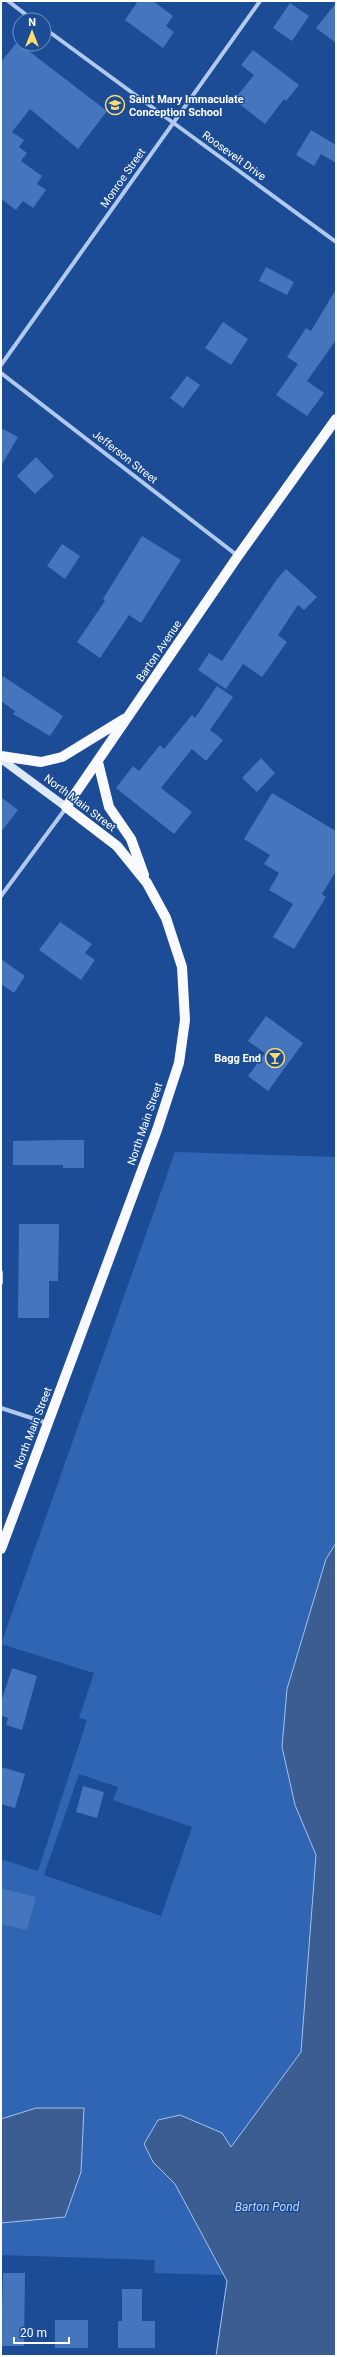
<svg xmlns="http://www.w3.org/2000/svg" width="337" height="2357" font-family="Roboto,sans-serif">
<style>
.green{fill:#3065b3;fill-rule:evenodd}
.water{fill:#3c5d92;stroke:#a3c4f1}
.building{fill:#4575bc}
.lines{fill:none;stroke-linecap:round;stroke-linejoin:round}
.street{stroke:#afc9ef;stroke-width:4}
.secondary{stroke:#dde8fb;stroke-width:8}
.primary{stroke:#f8faff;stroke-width:10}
.labels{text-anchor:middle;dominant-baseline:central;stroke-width:3;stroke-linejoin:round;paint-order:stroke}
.poi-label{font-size:11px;font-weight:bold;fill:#fff;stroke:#1c4c95;text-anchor:start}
.street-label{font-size:11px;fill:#fff;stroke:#1c4c95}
.water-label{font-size:12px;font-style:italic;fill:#bcd4f6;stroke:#1c4c95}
</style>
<rect width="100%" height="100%" fill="#1c4c95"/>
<!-- green -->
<path class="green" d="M 175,1152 L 336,1157 L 336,1543 L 326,1559 L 287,1689 L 282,1747 L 295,1805 L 316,1855 L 301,2052 L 231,2147 L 153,2162 L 175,2184 L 224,2275 L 154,2273 L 155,2260 L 1,2255 L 1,1859 L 38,1871 L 87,1720 L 79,1718 L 94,1673 L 1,1644 ZM 79,1774 L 118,1787 L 113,1800 L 192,1827 L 161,1916 L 44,1875 Z"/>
<!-- water -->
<g class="water">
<polygon points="336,1543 336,2356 216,2356 227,2281 175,2184 153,2162 144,2144 158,2120 180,2115 222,2133 231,2147 301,2052 316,1855 295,1805 282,1747 287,1689 326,1559"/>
<polygon points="36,2108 84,2108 81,2172 65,2217 1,2223 1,2119"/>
</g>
<!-- building -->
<g class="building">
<polygon points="138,1 153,1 173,16 166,26 174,32 163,48 125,20"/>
<polygon points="290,3 309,16 292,41 273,28"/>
<polygon points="336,3 336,43 316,28"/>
<polygon points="17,42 107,111 78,149 30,109 12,132 24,140 19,147 27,153 21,161 42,176 37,184 46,190 33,208 23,201 16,210 1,199 1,62"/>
<polygon points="253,50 299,85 286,101 284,99 265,124 234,100 254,75 241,65"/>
<polygon points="311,130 336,145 336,163 321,154 314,166 296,155"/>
<polygon points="266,267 294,282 287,295 259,281"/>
<polygon points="336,289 336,340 307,381 324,393 307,416 276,395 298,364 287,357 306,328 311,331"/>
<polygon points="223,322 248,339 231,365 205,348"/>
<polygon points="187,376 200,385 183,408 170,398"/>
<polygon points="1,428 18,437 1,466"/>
<polygon points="36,457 54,476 35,494 17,476"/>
<polygon points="142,536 181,560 141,623 129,615 100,658 77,642 105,601 103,599"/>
<polygon points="62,544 80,556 65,579 47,566"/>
<polygon points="286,569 317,597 304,610 298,605 278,635 287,642 262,677 243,664 226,689 198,670 209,653 222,661 277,579"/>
<polygon points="1,675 63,716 50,736 13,714 15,711 1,701"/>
<polygon points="217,686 233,697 210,730 223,740 206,761 192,749 161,788 192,812 174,834 116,788 133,766 139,771 160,745 164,749 192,715 195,718"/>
<polygon points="261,758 275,773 257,792 242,778"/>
<polygon points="272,793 336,831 336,871 322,894 326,897 294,949 273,937 293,904 269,890 279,873 264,864 270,855 244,839"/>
<polygon points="1,797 18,810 1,832"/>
<polygon points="60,922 92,944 85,953 95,960 81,980 39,950"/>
<polygon points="1,959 25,976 14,993 1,984"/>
<polygon points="266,1016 303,1043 268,1091 248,1076 265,1053 248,1041"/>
<polygon points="63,1140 84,1140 84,1168 63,1168 63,1165 13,1165 13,1141"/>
<polygon points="19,1224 59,1224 58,1281 49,1281 49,1318 18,1318"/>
<polygon points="12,1668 37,1676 22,1730 6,1725 8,1718 1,1715 1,1702"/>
<polygon points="1,1767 25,1774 15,1808 1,1804"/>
<polygon points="83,1786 104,1792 97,1818 76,1812"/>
<polygon points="1,1888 36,1897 27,1930 1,1924"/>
<polygon points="3,2273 25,2273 24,2346 1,2346"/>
<polygon points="122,2289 142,2289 142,2321 155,2321 155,2348 118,2348 118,2321 122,2321"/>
<rect x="55" y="2320" width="33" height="28"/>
</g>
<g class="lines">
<!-- street -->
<g class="street">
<polyline points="8,1 33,20"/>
<polyline points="44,28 336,242"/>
<polyline points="1,365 260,1"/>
<polyline points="1,373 238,556"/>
<polyline points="1,896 66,808"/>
<polyline points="1,1272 1,1283"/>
<polyline points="1,1408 47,1423"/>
</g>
<!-- secondary -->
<polyline class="secondary" points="1,759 66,807"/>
<!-- primary -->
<g class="primary">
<polyline points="1,756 41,762 62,757 124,719"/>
<polyline points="98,762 109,807 131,839 144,875"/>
<polyline points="1,1549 157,1130 179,1063 185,1020 182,967 166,918 147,883 117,846 66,807 238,556 336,419"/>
</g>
</g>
<!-- icons -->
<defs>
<g id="school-ring" transform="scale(1)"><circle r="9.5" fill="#1c4c95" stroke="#ffdb6e" stroke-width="1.5"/><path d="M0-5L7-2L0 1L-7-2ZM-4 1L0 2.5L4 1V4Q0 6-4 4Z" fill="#ffdb6e"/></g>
<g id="bar-ring" transform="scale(1)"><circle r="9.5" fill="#1c4c95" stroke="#ffdb6e" stroke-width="1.5"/><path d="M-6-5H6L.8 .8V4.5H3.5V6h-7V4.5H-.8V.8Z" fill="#ffdb6e"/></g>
</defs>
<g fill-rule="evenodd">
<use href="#school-ring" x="115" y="105"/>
<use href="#bar-ring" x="275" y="1058"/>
</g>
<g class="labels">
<!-- poi labels -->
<g class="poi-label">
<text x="129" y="99">Saint Mary Immaculate<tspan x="129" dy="13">Conception School</tspan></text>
<text x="261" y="1058" text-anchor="end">Bagg End</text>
</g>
<!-- street labels -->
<g class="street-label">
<text transform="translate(234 156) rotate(36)">Roosevelt Drive</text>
<text transform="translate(123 178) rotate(-55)">Monroe Street</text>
<text transform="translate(125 457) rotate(38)">Jefferson Street</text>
<text transform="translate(159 651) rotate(-56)">Barton Avenue</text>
<text transform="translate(80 803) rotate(37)">North Main Street</text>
<text transform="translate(145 1124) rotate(-71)">North Main Street</text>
<text transform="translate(33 1428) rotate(-69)">North Main Street</text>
</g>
<!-- water labels -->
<g class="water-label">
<text x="267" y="2207">Barton Pond</text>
</g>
</g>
<!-- border -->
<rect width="337" height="2357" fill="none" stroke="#ffffff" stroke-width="4"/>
<!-- north arrow -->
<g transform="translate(32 32)"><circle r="19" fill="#1c4c95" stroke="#7794bf"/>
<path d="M0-3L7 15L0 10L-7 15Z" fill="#ffdb6e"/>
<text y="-6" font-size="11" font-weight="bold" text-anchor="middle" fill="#ffffff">N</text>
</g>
<!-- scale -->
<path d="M14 2337v6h55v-6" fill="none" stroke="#ffffff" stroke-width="2"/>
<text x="20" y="2337" font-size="12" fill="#ffffff" stroke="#1c4c95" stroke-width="3" paint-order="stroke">20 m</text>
</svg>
